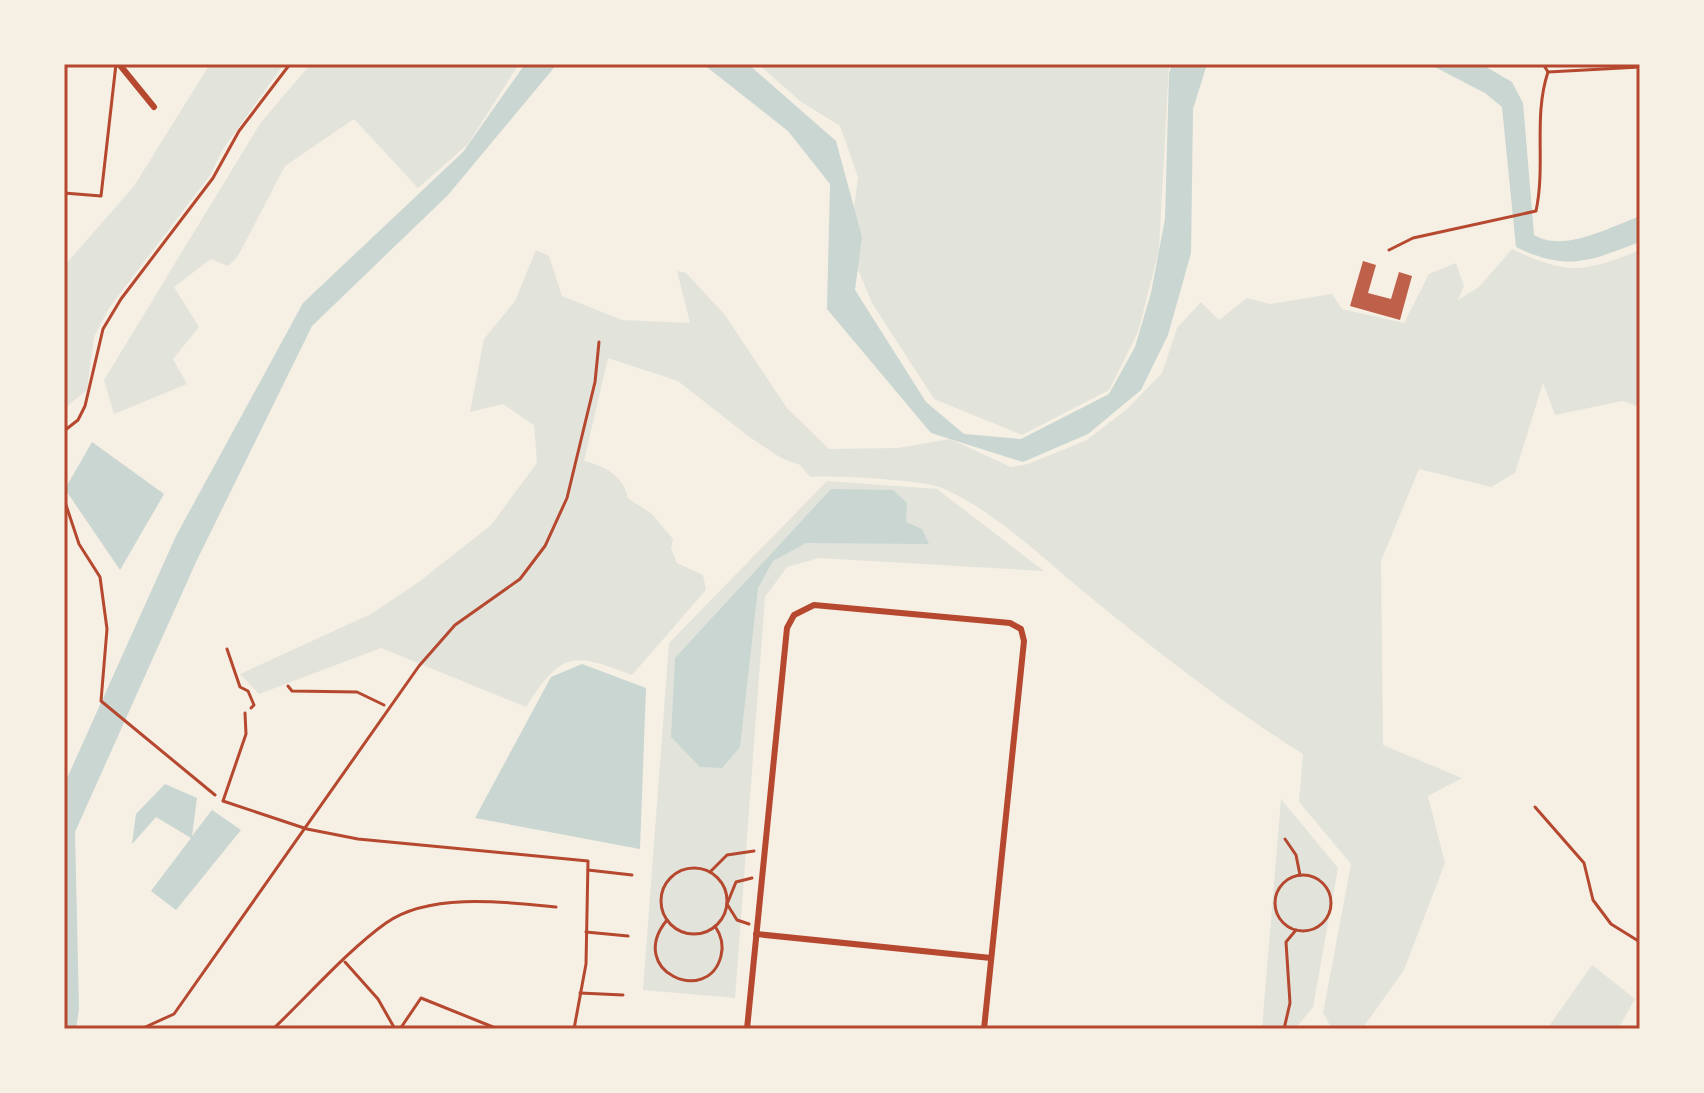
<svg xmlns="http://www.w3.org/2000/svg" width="1704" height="1093" font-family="Jost,sans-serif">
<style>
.green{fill:#e2e4dc}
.water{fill:#c9d6d2}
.building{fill:#bf614a}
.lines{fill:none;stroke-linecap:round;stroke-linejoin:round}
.path{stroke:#b5482f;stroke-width:3}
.service{stroke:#b5482f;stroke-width:3}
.minor{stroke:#b5482f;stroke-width:6}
.neatline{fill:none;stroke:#b5482f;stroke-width:3}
</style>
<rect width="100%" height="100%" fill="#f6efe4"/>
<!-- green -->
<g class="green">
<polygon points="210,64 284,64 223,149 211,174 109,308 94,337 87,390 64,409 64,266 134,186"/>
<polygon points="311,64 519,64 468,144 418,188 354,119 285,166 238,256 228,266 211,259 174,287 199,327 173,359 187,384 114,414 104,380 261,122"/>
<polygon points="758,64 1169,64 1159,250 1138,332 1109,390 1022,435 934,399 872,303 849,248 858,177 840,126 800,101"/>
<path d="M 1512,249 C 1568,276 1585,272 1640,250 L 1640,407 L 1622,401 L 1555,415 L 1543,383 L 1515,473 L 1491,487 L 1419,469 L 1381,561 L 1383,745 L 1462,778 L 1428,796 L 1445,863 L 1404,970 L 1362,1029 L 1332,1029 L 1323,1013 L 1351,864 L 1299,802 L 1303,754 C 1226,706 1155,650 1084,592 C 1040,556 995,511 942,488 C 924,480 832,475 810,477 L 800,465 L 781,458 L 748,436 L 678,381 L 608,358 L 584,461 C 606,467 623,475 628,498 L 652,514 L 673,539 L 671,548 L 677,563 L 703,575 L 706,590 L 632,675 C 572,652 562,651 526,707 L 381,648 L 259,694 L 240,674 L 371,614 L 420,581 L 491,525 L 537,463 L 534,425 L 503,404 L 470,412 L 484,339 L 515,301 L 536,250 L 549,256 L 562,296 L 622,320 L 690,323 L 677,271 L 686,273 L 725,315 L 787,408 L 829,449 L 898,448 L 950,439 L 1011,467 L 1028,464 L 1087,440 L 1127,409 L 1162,373 L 1177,328 L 1201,302 L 1219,320 L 1247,298 L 1270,304 L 1332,294 L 1342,309 L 1404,323 L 1429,274 L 1456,263 L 1464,286 L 1458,300 L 1479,287 Z"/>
<polygon points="827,481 937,489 1044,571 819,558 787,567 765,597 735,998 643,990 669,643"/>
<polygon points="1281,799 1338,868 1313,1007 1295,1029 1262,1029"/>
<polygon points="1592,965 1635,999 1618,1029 1547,1029"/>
</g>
<!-- water -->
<g class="water">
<polygon points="525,64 557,64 448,195 312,326 196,562 75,832 79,1009 76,1029 64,1029 64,785 176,536 303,303 463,152"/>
<polygon points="703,64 748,64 836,141 862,237 855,290 926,402 964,434 1021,439 1109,394 1135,347 1151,293 1165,219 1169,74 1172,64 1207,64 1193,109 1191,253 1168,335 1141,390 1088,434 1023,462 931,433 827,309 830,184 788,131"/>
<path d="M 1429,64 L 1481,64 L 1512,82 L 1523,103 L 1534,235 C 1564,253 1610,227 1640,216 L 1640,242 C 1589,261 1568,272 1516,247 L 1502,107 L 1485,93 Z"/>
<polygon points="92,442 164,494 120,570 65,489"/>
<polygon points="831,489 893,490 907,503 906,522 922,529 929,544 806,543 773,561 758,588 740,747 722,768 700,767 671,737 675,658"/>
<polygon points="582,664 646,688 640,849 475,818 551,677"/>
<polygon points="165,784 197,798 192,836 212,810 241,830 176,910 151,891 191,838 156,817 132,844 136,814"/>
</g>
<!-- building -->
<polygon class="building" points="1363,261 1376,265 1368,293 1391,299 1399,272 1412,276 1400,320 1350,306"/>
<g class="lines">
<!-- path -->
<g class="path">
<polyline points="64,499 79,544 100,577 107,629 101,701 215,795"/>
<polyline points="227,649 240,687 248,691 254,705 251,708"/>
<polyline points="288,686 292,691 357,692 384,705"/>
<polyline points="1285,839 1296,855 1300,875"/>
<circle cx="694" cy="901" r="33"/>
<polyline points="710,872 727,855 754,851"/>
<circle cx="1303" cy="903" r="28"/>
<path d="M 667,920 C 625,971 708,1007 721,956 C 724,945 721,935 715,926"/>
<polyline points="749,924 737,920 727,904 736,882 752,878"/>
<polyline points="1284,1029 1290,1003 1286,942 1296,930"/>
</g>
<!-- service -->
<g class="service">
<polyline points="1543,64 1548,72"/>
<polyline points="1548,72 1640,67"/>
<polyline points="64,193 101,196 116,64"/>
<path d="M 1389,250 L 1413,238 L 1536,211 C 1546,164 1533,117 1548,72"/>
<polyline points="64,431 78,420 85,406 103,329 121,299 213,178 239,131 290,64"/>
<polyline points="245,713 246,734 223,801 307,829 358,839 588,861 586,964 574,1029"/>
<polyline points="1535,807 1584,863 1593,900 1611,924 1640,942"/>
<polyline points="588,870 632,875"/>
<polyline points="586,932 628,936"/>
<polyline points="345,962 378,999 395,1029"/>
<polyline points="580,993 623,995"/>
<polyline points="141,1029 174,1014 419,666 455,625 520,579 545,546 567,498 595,382 599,342"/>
<path d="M 273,1029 C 308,996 348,950 386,923 C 429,892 507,902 556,907"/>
<polyline points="400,1029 421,998 498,1029"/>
</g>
<!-- minor -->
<g class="minor">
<polyline points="119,64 154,107"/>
<polyline points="756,934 991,958"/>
<polyline points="747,1029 787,628 794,615 814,605 1010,623 1021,629 1024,641 984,1029"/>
</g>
</g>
<!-- border -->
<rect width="1704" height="1093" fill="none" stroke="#f6efe4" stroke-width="132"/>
<rect x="66" y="66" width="1572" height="961" class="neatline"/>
</svg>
